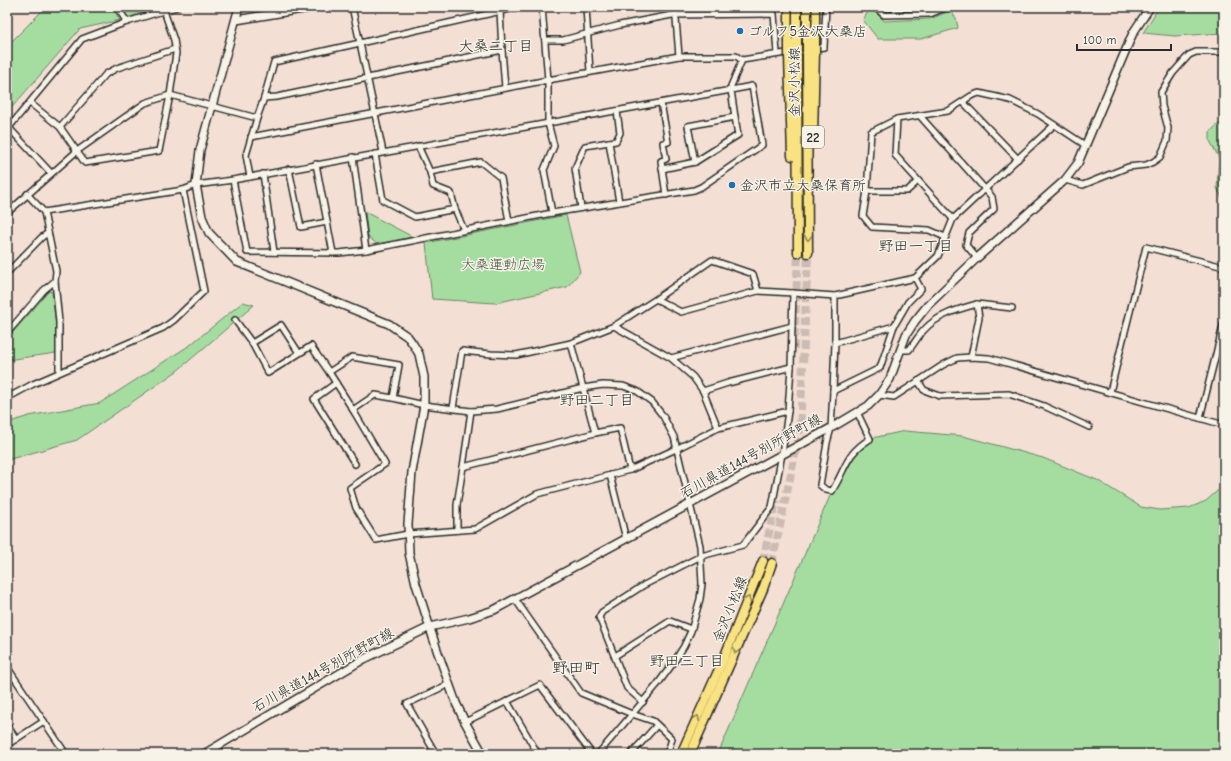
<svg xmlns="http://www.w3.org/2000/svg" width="1231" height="761" font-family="'Comic Neue','Klee One',sans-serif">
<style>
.green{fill:#a5dda0;stroke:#688466}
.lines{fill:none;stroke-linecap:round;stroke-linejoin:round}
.primary-tunnel{stroke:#cbbbb2;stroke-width:8;stroke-dasharray:8 4;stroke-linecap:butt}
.street-casing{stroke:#2b2b2b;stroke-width:8}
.secondary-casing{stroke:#2b2b2b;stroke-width:10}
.primary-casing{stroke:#2b2b2b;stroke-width:11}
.street{stroke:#f7f3e8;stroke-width:5}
.secondary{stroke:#f7f3e8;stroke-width:7}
.primary{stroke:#f8e281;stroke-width:8}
.primary-bridge-casing{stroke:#2b2b2b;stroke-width:11;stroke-linecap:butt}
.primary-bridge{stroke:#f8e281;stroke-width:8}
.oneway{stroke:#928656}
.poi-dot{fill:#1f6fb2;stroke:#f7f3e8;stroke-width:1.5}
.labels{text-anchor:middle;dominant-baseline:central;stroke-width:3;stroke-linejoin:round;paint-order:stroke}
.shield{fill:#f7f3e8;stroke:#686764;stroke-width:1}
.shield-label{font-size:13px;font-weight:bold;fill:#2b2b2b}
.poi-label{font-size:14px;fill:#2b2b2b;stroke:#f7f3e8;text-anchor:start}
.street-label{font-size:14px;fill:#2b2b2b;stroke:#f7f3e8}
.park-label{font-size:14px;fill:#4a5848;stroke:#f7f3e8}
.neighbourhood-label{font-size:15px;fill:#2b2b2b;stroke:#f7f3e8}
.quarter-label{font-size:16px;fill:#2b2b2b;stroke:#f7f3e8}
</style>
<rect width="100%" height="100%" fill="#f3dfd4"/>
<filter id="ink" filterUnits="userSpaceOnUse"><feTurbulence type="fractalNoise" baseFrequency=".025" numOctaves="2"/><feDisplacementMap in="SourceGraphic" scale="8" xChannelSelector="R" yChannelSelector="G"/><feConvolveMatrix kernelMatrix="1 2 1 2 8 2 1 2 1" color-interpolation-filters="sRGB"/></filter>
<g filter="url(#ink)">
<!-- green -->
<g class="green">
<polygon points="46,7 112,7 120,20 80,29 7,113 7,46"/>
<polygon points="119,7 161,7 129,17"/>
<polygon points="880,7 945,7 930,14 889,15"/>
<polygon points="1159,7 1224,7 1224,33 1175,36 1143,33"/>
<polygon points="869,10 874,10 884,21 930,19 950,11 956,18 958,28 921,39 878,39 863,20"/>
<polygon points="1218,124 1224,125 1224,202 1217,188 1219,158 1210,141 1210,132"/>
<polygon points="365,212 413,237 377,244 368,237"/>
<polygon points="566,215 580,272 567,287 495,303 432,299 426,243"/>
<polygon points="49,291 52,292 56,327 56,353 7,360 7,339"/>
<polygon points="243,302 254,305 177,371 77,440 7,460 7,423 29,416 100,403 190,345"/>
<polygon points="905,431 963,436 1043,458 1097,480 1141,507 1160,510 1189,508 1206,501 1224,485 1224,754 718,754 836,482 846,472 863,440"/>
</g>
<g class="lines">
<!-- primary-tunnel -->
<g class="primary-tunnel">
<polyline points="794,349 798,253"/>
<polyline points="763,561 776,500"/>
<polyline points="772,563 800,431 808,253"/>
</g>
<!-- street casing -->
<g class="street-casing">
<g id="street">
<polyline points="352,7 360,43 519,7"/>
<polyline points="586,7 590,72"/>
<polyline points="675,7 679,56"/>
<polyline points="875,7 884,15 930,14 947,7"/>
<polyline points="127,22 176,7"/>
<polyline points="545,40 563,40 620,25 672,15 774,14 777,53"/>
<polyline points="502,50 505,88"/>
<polyline points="742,60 824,47 826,7"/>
<polyline points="264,98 274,62 360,43 383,152"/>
<polyline points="963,102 1018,159"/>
<polyline points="30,103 60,127 85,163 159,151 170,95 176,53 174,40 164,11"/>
<polyline points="661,103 668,142 663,143 666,159 661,161 666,195"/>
<polyline points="617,111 620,133 616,141 609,142 619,202"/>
<polyline points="920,116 992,197 994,209 969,233 966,245 977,258"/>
<polyline points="897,119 895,155 953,219"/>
<polyline points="60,127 106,74 117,68 175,49"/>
<polyline points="10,129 51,173"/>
<polyline points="7,137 11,125 82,39 127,22 117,7"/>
<polyline points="251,137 548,80 548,123 554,146 544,170 552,213"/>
<polyline points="418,146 430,172 481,162 501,178 509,221"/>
<polyline points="375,154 383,200 415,217 455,209 464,230"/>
<polyline points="353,157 366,250"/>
<polyline points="695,162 738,135 735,117"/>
<polyline points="316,164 333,253"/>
<polyline points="289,169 301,227 327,222"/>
<polyline points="430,172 433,186 451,193 455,209"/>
<polyline points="263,174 274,252"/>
<polyline points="250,177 246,155 257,118"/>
<polyline points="233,180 247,252 339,253 366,250 552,213 694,190 701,187 762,145 752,86 731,90 735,117 688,126 695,162 662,169"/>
<polyline points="1065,180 1083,185 1128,167 1146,165 1153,162 1160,157 1167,141 1168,128 1162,106 1161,92 1173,73 1189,55 1196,52 1224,52"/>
<polyline points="867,191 907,191 918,181"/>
<polyline points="27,194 44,212"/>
<polyline points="581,208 575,168 585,146 609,142"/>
<polyline points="7,213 77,151 145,103 170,95 257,118 264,98 277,97 502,50 500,11"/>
<polyline points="945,237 929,230 872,227 863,216 867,191 871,132 897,119 948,111 971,96 979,93 1010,100 1038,114 1085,145"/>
<polyline points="7,273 42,237 48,233"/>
<polyline points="55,281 59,322 59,372"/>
<polyline points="758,291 793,293"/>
<polyline points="235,320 252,343"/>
<polyline points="614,326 656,299 681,312 758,291 753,274 712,260 656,299"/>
<polyline points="7,333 44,290 55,281 56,271 44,212 183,190 196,185 233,180 731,90 731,86 742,60 736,56 679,56 548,80 542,7"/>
<polyline points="835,343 835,296 915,278"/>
<path d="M 901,350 L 909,350 C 914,344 918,336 924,330 C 937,315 959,309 977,304"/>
<polyline points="299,353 281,325 252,343 268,373 311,346 329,372 352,357 399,365 393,398 424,405 471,411 497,409 583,388 603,385 623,386 637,391 652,402 663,416 674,437 700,546 702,584 700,599 691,631 684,646 674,662 657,685 598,754"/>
<polyline points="971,357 979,318 977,304 1012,308"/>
<polyline points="791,367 792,326"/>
<polyline points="329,372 353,410 375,395 393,398"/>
<polyline points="918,381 924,390 940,396 1009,394 1044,406 1089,427"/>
<polyline points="336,383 314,399 355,464"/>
<polyline points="703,391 728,383 791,367 788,411 718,428"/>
<polyline points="833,391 835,343 894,326"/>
<polyline points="1110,392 1146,247 1224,267"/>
<polyline points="879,395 894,397 943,365 957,358 971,357 989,358 1224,425"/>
<polyline points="7,398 33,384 163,328 174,320 204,291 183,190"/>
<polyline points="453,408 462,351 491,354 516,355 571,343"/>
<polyline points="353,410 385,464 350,488 356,508 376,540 408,534 475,529 537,494 630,470 676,449 718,428 703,391 693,377 671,358 792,326 793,293 835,296"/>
<path d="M 857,412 L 870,439 C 845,454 846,469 832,491 L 826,490 L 820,485 L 827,443 L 831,428 L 833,391 L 880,368 L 894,326 L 908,302 L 921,289 L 915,278 L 938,256 L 953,219 L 1054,125"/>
<polyline points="1200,418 1224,322"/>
<polyline points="463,467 471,411"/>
<polyline points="630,470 620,428 595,433 571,343 614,326 671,358"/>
<polyline points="610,475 626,539"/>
<polyline points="457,530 457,505 463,467 595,433"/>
<polyline points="515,599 581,693 632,714 653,721 672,739 668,751 674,754"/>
<polyline points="615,656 670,621 691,629"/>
<polyline points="7,667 66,754"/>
<polyline points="507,701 538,754"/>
<polyline points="643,702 627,688 599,617 602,612 644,585 701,556 743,545 772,507 782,454 788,411"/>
<polyline points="465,722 540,685 592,754"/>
<polyline points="7,725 16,739"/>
<polyline points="7,745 44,721"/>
<polyline points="436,754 407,704 449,684"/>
<polyline points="631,754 657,725"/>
</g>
</g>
<!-- secondary casing -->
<g class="secondary-casing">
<g id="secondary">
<polyline points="239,7 200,150 196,185 202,217 209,233 237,262 389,324 408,337 413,344 419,354 424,377 424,405 412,472 408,524 409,553 416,584 437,650 456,703 465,722 483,754"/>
<polyline points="236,20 315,7"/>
<polyline points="204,754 364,659 430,627 469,618 494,610 831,428 868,406 879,395 890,379 906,335 915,321 928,305 977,258 1065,180 1078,163 1133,33 1150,7"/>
</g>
</g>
<!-- primary casing -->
<g class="primary-casing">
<g id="primary">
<polyline points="789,7 789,41"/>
<polyline points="815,7 815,36"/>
<polyline points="807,52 808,253"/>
<polyline points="797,53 798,253"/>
<polyline points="789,56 792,156"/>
<polyline points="813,136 815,51"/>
<polyline points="681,754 724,658 763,561"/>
<polyline points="690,754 763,589 772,563"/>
</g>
</g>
<!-- street -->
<use href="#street" class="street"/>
<!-- secondary -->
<use href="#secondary" class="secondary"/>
<!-- primary -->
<use href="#primary" class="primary"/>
<!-- primary-bridge casing -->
<g class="primary-bridge-casing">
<g id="primary-bridge">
<polyline points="797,7 797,53"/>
<polyline points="807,7 807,52"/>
<polyline points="815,51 815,36"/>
<polyline points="789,56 789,41"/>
</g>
</g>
<!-- primary-bridge -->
<use href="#primary-bridge" class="primary-bridge"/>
</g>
<!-- one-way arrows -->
<defs><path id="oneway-chevron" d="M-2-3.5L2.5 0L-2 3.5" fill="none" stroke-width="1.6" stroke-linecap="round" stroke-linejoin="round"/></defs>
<g class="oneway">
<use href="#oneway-chevron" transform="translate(808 238) rotate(91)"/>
<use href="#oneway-chevron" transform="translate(748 599) rotate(-68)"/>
<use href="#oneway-chevron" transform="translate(736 651) rotate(114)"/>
<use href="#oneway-chevron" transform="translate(697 718) rotate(-66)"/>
</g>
</g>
<!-- markers -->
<g class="poi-dot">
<circle cx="740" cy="31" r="4"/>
<circle cx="732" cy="185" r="4"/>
</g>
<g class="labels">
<!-- shield labels -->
<rect class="shield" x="802" y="126" width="22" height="22" rx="3"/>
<g class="shield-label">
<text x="813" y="137">22</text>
</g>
<!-- poi labels -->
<g class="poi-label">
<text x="748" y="31">ゴルフ5金沢大桑店</text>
<text x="740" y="185">金沢市立大桑保育所</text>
</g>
<!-- street labels -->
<g class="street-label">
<text transform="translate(794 82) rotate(-90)">金沢小松線</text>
<text transform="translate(751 456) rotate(-29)">石川県道144号別所野町線</text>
<text transform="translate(730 609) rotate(-68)">金沢小松線</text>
<text transform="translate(323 670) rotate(-29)">石川県道144号別所野町線</text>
</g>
<!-- park labels -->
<g class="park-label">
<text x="503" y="264">大桑運動広場</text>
</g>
<!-- neighbourhood labels -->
<g class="neighbourhood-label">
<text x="496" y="46">大桑二丁目</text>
<text x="916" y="246">野田一丁目</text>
<text x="597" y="400">野田二丁目</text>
<text x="687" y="661">野田三丁目</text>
</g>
<!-- quarter labels -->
<g class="quarter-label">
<text x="576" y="668">野田町</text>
</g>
</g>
<!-- margin -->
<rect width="1231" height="761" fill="none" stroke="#f7f3e8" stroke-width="24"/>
<rect x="12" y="12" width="1207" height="737" fill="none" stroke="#2b2b2b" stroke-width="1.5" filter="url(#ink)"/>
<!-- scale -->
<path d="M1077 44v6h94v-6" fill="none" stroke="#2b2b2b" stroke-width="2"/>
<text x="1083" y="44" font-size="12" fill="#2b2b2b" stroke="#f7f3e8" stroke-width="3" paint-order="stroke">100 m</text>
</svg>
